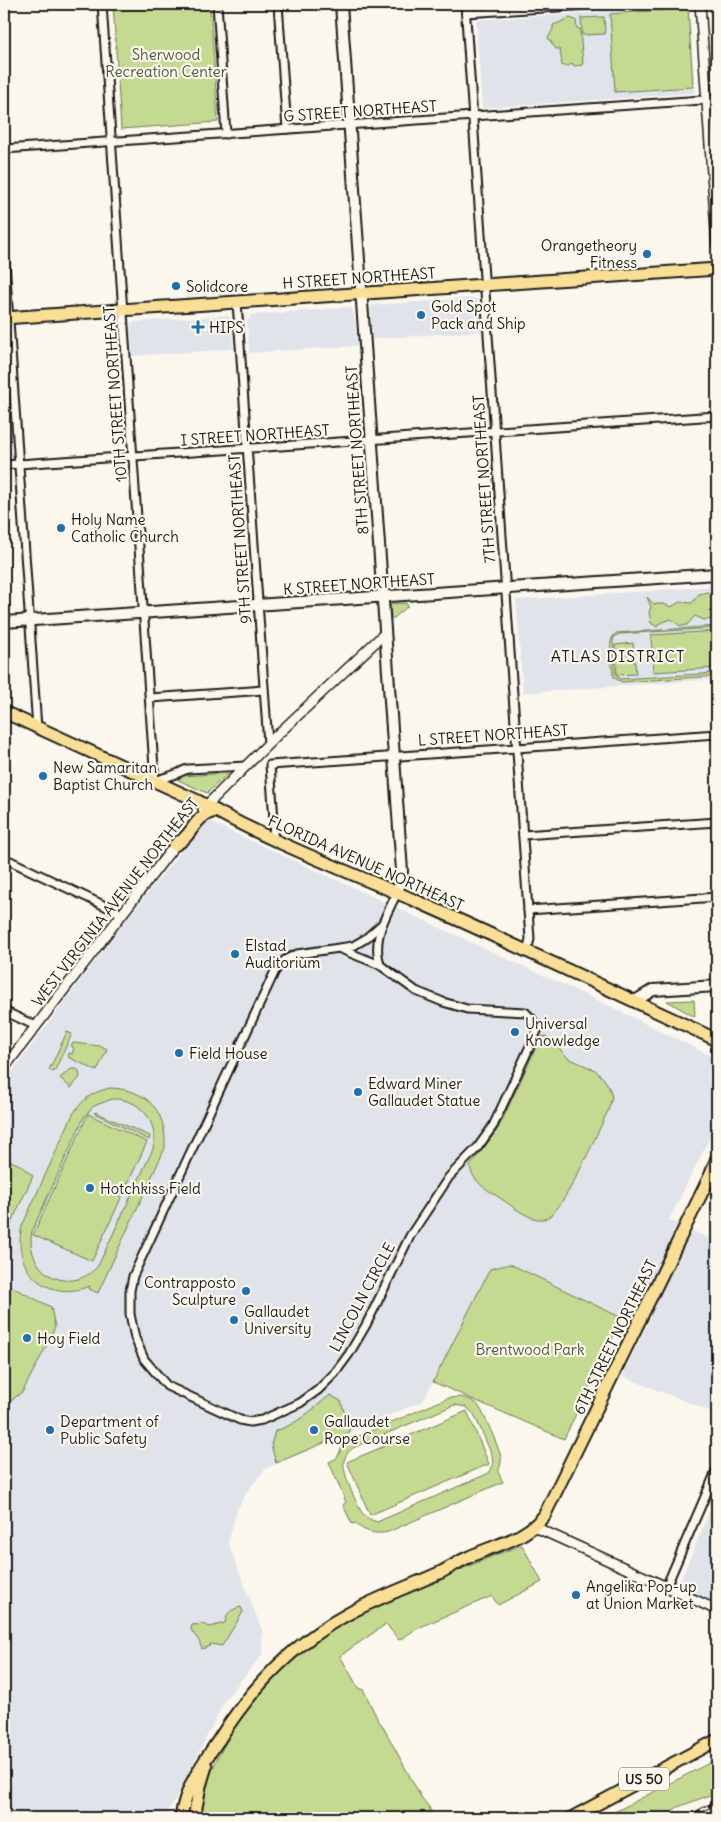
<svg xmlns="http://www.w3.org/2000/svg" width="721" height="1822" font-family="Delius,sans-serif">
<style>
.built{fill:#e0e4ea}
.green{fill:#c3da90;stroke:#707b56;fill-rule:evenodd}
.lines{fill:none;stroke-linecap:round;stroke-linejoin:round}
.minor-casing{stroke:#1c1c1c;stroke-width:11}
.tertiary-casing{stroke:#1c1c1c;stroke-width:12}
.secondary-casing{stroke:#1c1c1c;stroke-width:14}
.primary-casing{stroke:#1c1c1c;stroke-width:15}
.trunk-casing{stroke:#1c1c1c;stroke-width:15}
.minor{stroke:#fbf7ec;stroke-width:7}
.tertiary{stroke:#fbf7ec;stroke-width:9}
.secondary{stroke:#fbf7ec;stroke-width:10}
.primary{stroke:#f9df96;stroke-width:11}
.trunk{stroke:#f9df96;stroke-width:11}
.rail-casing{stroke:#1c1c1c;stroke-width:4.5}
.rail{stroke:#fbf7ec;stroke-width:2.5;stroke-dasharray:8;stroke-linecap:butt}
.poi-dot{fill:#1f6fb2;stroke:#fbf7ec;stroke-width:2}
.labels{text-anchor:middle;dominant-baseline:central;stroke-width:4.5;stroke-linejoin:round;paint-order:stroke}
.shield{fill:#fbf7ec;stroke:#5f5e5a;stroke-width:1}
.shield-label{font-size:14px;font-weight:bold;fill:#1c1c1c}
.park-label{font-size:15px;fill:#4e553f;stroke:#fbf7ec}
.street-label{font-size:15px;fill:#1c1c1c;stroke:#fbf7ec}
.poi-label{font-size:15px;fill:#1c1c1c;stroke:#fbf7ec;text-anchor:start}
.neighbourhood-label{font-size:16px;letter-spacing:1px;fill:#1c1c1c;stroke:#fbf7ec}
</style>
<rect width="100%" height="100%" fill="#fbf7ec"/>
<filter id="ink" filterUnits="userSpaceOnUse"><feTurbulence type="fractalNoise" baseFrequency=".02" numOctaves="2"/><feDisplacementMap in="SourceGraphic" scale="10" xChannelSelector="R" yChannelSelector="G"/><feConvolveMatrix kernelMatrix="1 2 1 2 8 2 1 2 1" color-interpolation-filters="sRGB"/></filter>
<g filter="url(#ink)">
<!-- built -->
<g class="built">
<polygon points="689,6 695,93 482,108 476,20"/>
<polygon points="472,298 476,299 480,304 483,331 372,339 370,309 373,305"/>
<polygon points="351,307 354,314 357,346 249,353 247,322 251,315"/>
<polygon points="227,315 232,320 233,349 132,356 130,330 131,324 134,322"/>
<polygon points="717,586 717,679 523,693 516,600"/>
<polygon points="206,820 610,1006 717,1059 717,1123 669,1220 717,1242 717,1414 622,1376 650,1318 628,1307 623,1318 509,1264 491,1269 423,1401 265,1469 246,1493 237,1510 228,1543 262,1630 262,1655 225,1700 176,1798 164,1818 4,1818 4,1082 122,925"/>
<polygon points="717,1494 717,1604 678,1586"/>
</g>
<!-- green -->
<g class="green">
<polygon points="113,4 210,4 218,122 121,129"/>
<polygon points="688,8 693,87 615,92 610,14"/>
<polygon points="604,17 605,34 582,35 581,18"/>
<path d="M 569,18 L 576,20 L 577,28 L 580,29 L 583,65 L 574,66 L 572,63 L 569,66 L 562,66 L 560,49 L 556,49 L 548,38 L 553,29 L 553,25 C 559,23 563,21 569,18 Z"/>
<polygon points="708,592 717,596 717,622 715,619 704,620 695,616 687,625 680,626 671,619 658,624 657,627 651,623 649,612 651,607 647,597 654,604 664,604 671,607 680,602 692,603 699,594"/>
<polygon points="406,603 408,606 394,618 391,618 390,604"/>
<path d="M 717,626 L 717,628 L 619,634 L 614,637 L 613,641 L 615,673 L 620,679 L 717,673 L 717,676 L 622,682 L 616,679 L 613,675 C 612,664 606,641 616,633 Z"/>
<polygon points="717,631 717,668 653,672 651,635"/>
<polygon points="633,643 636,674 617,675 615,645"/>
<polygon points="229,773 207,793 178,780 182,776"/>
<polygon points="694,1000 695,1017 667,1001"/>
<polygon points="67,1032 72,1034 54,1072 49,1070"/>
<path d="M 546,1036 L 568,1058 L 595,1070 L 604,1079 L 610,1090 L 612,1097 L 608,1111 C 598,1130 563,1216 544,1219 C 530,1221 515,1208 503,1200 C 490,1191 472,1183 470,1166 L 498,1129 L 541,1037 Z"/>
<polygon points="73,1043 101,1046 107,1049 97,1071 68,1057 69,1053 72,1054 74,1048 71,1046"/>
<polygon points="71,1069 77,1069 79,1071 80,1077 71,1088 60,1078"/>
<path d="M 110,1088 C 147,1089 167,1111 165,1148 L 98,1293 L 89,1289 L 90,1286 C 48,1303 11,1271 22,1226 L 73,1114 C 83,1099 92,1092 110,1088 ZM 112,1099 C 140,1098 159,1121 153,1149 L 98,1266 C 69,1298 24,1272 32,1231 L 84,1117 L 94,1106 Z"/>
<polygon points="95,1112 150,1136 149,1140 94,1113"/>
<polygon points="88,1114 147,1142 92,1261 33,1235"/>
<polygon points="4,1158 20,1165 33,1176 4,1239"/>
<polygon points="510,1264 622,1318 564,1439 433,1382 490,1269"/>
<polygon points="4,1283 51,1307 55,1327 45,1349 23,1391 4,1407"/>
<path d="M 330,1395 L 341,1401 L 350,1432 L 276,1463 L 271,1445 L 275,1431 C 296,1425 313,1409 330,1395 Z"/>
<path d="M 460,1397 C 467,1398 473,1400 478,1405 C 483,1411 499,1448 501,1457 C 502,1462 500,1467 498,1472 L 503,1482 L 388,1532 C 376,1535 364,1532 355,1523 L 352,1524 L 343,1505 L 346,1502 L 329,1462 L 337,1458 L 342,1447 L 352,1439 L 448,1398 ZM 454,1405 L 466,1407 L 474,1414 L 492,1455 L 493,1465 L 489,1473 L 377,1522 C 371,1520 367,1518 363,1514 C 357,1506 342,1472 344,1462 C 345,1455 349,1450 355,1447 Z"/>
<polygon points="467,1411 489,1464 370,1515 347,1462"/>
<path d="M 522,1545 L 542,1582 L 498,1605 L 492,1596 L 418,1628 L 399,1640 L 386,1624 L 340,1656 L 359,1689 L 363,1689 L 378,1720 L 382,1725 L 421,1797 L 429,1807 L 433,1818 L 201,1818 C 203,1786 213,1764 229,1737 C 262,1679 305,1640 365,1610 C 384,1600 404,1593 424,1585 C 457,1571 489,1557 522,1545 Z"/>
<path d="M 241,1607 L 243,1612 L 222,1646 L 211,1644 L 208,1647 L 202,1649 L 199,1641 L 191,1630 L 192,1625 L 203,1624 L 210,1627 L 225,1623 C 227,1612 230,1610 241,1607 Z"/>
<polygon points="717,1759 717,1790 710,1795 678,1807 661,1818 603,1818"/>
</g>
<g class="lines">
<!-- minor casing -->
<g class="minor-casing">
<g id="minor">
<path d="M 102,4 L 155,782 C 162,777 169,777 176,774 C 181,772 183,770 188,769 L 246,766"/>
<polyline points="217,4 226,134"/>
<polyline points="278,4 287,129"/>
<polyline points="465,4 528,910 530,939 527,952"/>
<polyline points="466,13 603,4"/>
<polyline points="4,149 717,99"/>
<polyline points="4,248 37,728"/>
<polyline points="237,302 268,744"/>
<polyline points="4,465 717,416"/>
<polyline points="150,698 264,690"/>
<polyline points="523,835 717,822"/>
<polyline points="273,838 274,820 270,765 717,734"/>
<polyline points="4,858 122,914"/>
<polyline points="528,910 717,897"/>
<polyline points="338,948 380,965 416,991 443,1002 467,1009 525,1012 532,1019 537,1031 493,1126 478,1147 449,1177 410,1236 366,1325 349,1354 335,1373 318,1390 300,1403 262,1420 250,1422 240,1420 167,1386 144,1359 135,1338 130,1314 130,1291 133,1276 275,971 285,960 297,954 353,946 365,939 382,924"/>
<path d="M 380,965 C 372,937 385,918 397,893"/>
<polyline points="4,1011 36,1026"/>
<polyline points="666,1587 717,1469"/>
</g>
</g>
<!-- tertiary casing -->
<g class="tertiary-casing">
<g id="tertiary">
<polyline points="700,4 717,244"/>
<polyline points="203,809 276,736 384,634"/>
<polyline points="4,1068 178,841"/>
<polyline points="535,1527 717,1610"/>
</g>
</g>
<!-- secondary casing -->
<g class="secondary-casing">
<g id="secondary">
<polyline points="341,4 402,871 401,880 397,893"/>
<polyline points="4,622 717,574"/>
<polyline points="635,1001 653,990 717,986"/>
</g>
</g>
<!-- primary casing -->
<g class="primary-casing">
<g id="primary">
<polyline points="4,318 717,269"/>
<path d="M 4,712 L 198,801 C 266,840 342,869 414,900 C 516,945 617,993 717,1040"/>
<path d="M 175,845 C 193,837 193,815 216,811"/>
<path d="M 181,1818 C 185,1788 201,1766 218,1741 C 251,1688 291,1645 346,1615 C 376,1598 408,1587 439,1573 C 450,1568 459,1561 469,1557 C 497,1544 524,1540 544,1516 L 711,1174 L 717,1158"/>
<polyline points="194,1818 200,1786 206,1766"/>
</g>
</g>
<!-- trunk casing -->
<g class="trunk-casing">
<polyline id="trunk" points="571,1818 717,1740"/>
</g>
<!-- minor -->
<use href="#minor" class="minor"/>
<!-- tertiary -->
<use href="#tertiary" class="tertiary"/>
<!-- secondary -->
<use href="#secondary" class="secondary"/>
<!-- primary -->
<use href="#primary" class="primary"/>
<!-- trunk -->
<use href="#trunk" class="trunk"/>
<!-- rail casing -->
<g class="rail-casing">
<polyline id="rail" points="687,1818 717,1802"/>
</g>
<!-- rail -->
<use href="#rail" class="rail"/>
</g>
</g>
<!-- markers -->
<g class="poi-dot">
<circle cx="647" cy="254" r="5"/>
<circle cx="176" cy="286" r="5"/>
<circle cx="421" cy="315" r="5"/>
<path d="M195.5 319.5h5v5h5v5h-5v5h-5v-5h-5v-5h5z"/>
<circle cx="61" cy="528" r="5"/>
<circle cx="43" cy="776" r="5"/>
<circle cx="235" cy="954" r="5"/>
<circle cx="515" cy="1032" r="5"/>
<circle cx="179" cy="1053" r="5"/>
<circle cx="358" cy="1092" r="5"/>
<circle cx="90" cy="1188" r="5"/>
<circle cx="246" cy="1291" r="5"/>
<circle cx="234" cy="1320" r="5"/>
<circle cx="27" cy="1338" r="5"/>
<circle cx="50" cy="1430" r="5"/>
<circle cx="314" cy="1430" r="5"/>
<circle cx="576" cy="1595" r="5"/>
</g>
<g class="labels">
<!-- shield labels -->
<rect class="shield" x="619" y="1767.5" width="50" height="23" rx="4"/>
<g class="shield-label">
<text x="644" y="1779">US 50</text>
</g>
<!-- park labels -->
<g class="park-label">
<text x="166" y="54">Sherwood<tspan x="166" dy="17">Recreation Center</tspan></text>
<text x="530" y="1349">Brentwood Park</text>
</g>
<!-- street labels -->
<g class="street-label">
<text transform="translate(360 111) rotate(-4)">G STREET NORTHEAST</text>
<text transform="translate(359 278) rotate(-4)">H STREET NORTHEAST</text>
<text transform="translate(115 394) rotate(-94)">10TH STREET NORTHEAST</text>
<text transform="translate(255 435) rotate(-4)">I STREET NORTHEAST</text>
<text transform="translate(357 450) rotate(-94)">8TH STREET NORTHEAST</text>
<text transform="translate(484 479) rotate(-94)">7TH STREET NORTHEAST</text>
<text transform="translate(240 539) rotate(-94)">9TH STREET NORTHEAST</text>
<text transform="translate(359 584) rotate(-4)">K STREET NORTHEAST</text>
<text transform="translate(493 735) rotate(-4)">L STREET NORTHEAST</text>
<text transform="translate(366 863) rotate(24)">FLORIDA AVENUE NORTHEAST</text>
<text transform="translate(115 902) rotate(-52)">WEST VIRGINIA AVENUE NORTHEAST</text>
<text transform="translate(362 1297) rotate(-62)">LINCOLN CIRCLE</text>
<text transform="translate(615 1337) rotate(-64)">6TH STREET NORTHEAST</text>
</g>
<!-- poi labels -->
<g class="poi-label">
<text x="637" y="245" text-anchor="end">Orangetheory<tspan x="637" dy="17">Fitness</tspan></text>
<text x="186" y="286">Solidcore</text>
<text x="431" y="306">Gold Spot<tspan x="431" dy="17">Pack and Ship</tspan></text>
<text x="209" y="327">HIPS</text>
<text x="71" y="519">Holy Name<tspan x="71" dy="17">Catholic Church</tspan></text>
<text x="53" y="767">New Samaritan<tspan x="53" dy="17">Baptist Church</tspan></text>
<text x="245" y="945">Elstad<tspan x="245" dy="17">Auditorium</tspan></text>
<text x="525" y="1023">Universal<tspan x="525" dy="17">Knowledge</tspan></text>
<text x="189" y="1053">Field House</text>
<text x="368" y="1083">Edward Miner<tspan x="368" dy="17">Gallaudet Statue</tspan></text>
<text x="100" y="1188">Hotchkiss Field</text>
<text x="236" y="1282" text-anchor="end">Contrapposto<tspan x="236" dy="17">Sculpture</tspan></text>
<text x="244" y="1311">Gallaudet<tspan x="244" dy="17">University</tspan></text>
<text x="37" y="1338">Hoy Field</text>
<text x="60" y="1421">Department of<tspan x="60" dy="17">Public Safety</tspan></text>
<text x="324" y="1421">Gallaudet<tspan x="324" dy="17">Rope Course</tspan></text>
<text x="586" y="1586">Angelika Pop-up<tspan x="586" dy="17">at Union Market</tspan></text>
</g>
<!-- neighbourhood labels -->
<g class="neighbourhood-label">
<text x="618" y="656">ATLAS DISTRICT</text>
</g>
</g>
<!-- margin -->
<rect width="721" height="1822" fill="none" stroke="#fbf7ec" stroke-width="20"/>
<rect x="10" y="10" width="701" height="1802" fill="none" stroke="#1c1c1c" stroke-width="2" filter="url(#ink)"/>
</svg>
